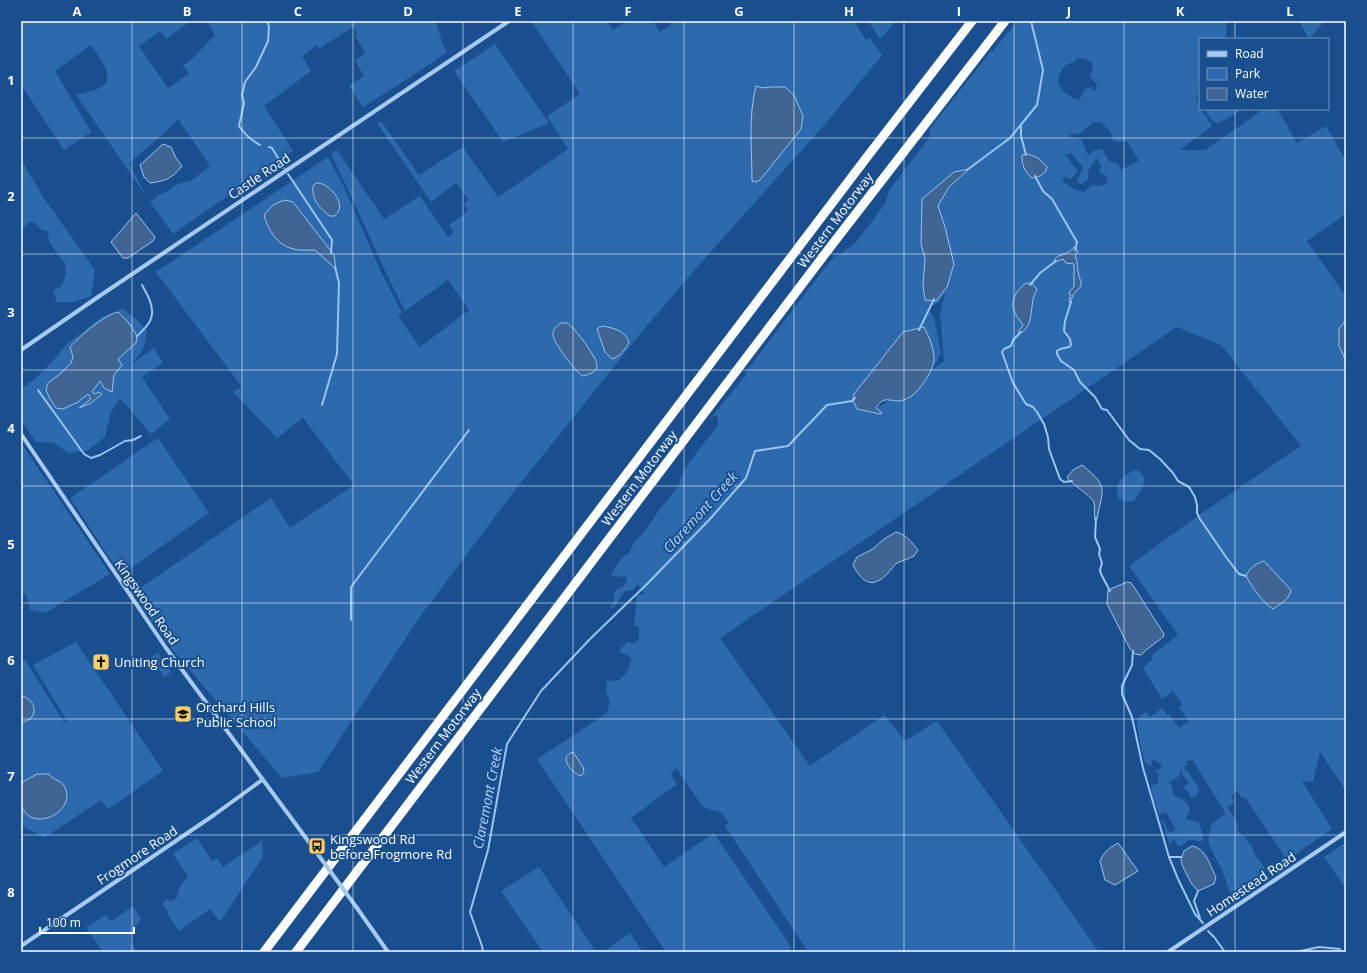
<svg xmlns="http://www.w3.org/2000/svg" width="1367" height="973" font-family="'Open Sans',sans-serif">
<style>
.green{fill:#2c69ad;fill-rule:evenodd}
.water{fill:#3e6593;stroke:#9ac4f1}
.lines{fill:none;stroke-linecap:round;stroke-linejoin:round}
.stream{stroke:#9ac4f1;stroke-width:2}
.minor{stroke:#a7c9ef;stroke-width:4}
.motorway{stroke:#fff;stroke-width:9}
.minor-bridge{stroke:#a7c9ef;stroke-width:4}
.grid{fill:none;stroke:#fff;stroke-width:1;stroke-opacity:0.55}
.labels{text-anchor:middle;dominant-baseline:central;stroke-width:4;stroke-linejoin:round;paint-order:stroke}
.street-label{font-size:13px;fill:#fff;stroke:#194f8f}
.poi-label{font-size:13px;fill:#fff;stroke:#194f8f;text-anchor:start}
.water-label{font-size:14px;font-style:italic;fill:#b3d3f6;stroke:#194f8f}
.neatline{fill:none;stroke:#fff;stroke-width:1.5}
.grid-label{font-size:13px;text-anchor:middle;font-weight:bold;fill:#fff}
</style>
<rect width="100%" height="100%" fill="#194f8f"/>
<!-- green -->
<g class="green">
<path d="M 21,21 L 191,21 L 166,39 L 161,31 L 139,46 L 168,88 L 189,74 L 183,65 L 191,60 L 215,35 L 207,21 L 436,21 L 442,42 L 447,52 L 424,68 L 363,107 L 349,86 L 364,76 L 355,60 L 365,53 L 355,35 L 357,32 L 353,27 L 320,48 L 317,45 L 302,56 L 311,71 L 264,106 L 293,151 L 173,234 L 150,202 L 159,195 L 171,189 L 175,185 L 192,180 L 210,166 L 178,119 L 160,137 L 129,163 L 146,196 L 76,95 C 84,92 96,91 103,86 C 116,77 97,54 91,45 L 55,71 L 91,132 L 64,150 L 24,89 L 21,90 Z"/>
<path d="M 531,21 L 607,21 L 613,30 L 628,21 L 653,21 L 660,32 L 671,25 L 669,21 L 854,21 L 866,40 L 870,38 L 882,55 L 826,123 L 698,266 L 645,328 L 515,490 L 419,618 L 318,772 L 282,778 L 166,642 L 133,593 L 271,498 L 290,528 L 354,485 L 303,418 L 277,438 L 233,392 L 242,387 L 156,272 L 328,157 L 344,187 L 381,272 L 402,313 L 398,316 L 420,347 L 469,310 L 448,280 L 405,311 C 378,259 357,206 331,154 L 337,150 L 384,219 L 420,196 L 448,237 L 454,233 L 449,225 L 468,211 L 464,204 L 469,200 L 456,183 L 431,202 L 377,123 L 381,121 L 419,175 L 463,147 L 498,197 L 568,149 L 547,116 L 580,94 ZM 756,86 L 762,88 L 771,87 L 794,95 L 803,116 L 752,148 C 750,128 751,106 756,86 Z"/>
<polygon points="868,21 896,21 880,39"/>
<path d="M 1017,21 L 1227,21 L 1226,39 L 1200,39 L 1200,78 L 1198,79 L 1198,94 L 1196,97 L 1200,109 L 1201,109 L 1212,126 L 1180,150 L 1205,150 L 1264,109 L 1277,109 L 1297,143 L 1326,126 L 1346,161 L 1346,214 L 1307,241 L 1345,295 L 1346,294 L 1346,791 L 1320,752 L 1313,782 L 1302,781 L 1332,829 L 1287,860 L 1245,797 L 1242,798 L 1237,791 L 1232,795 L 1234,803 L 1227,807 L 1237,822 L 1238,831 L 1240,834 L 1245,837 L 1250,844 L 1252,845 C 1253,859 1264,860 1265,872 L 1253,880 L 1247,882 L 1232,895 L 1228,887 L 1223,872 L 1210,847 L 1208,839 L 1211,826 L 1213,823 L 1226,814 L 1192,759 L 1188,761 L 1184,761 L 1188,764 L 1184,767 L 1185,771 L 1187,770 L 1199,789 L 1197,796 L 1191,798 L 1189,792 L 1183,787 L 1188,784 L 1189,783 L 1182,774 L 1181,767 L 1180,774 L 1178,777 L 1169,782 L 1173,789 L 1172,791 C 1174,797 1178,798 1184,800 L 1190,808 L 1189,811 L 1190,813 L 1187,815 L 1186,819 L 1199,822 L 1204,840 L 1199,842 C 1187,835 1188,845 1178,846 L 1174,839 L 1171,841 L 1170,845 L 1163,824 L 1161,822 L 1163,820 L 1169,833 L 1176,830 L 1166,812 L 1160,815 L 1159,814 L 1152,793 L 1151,786 L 1158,783 L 1159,774 L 1155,771 L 1157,769 L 1160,769 L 1162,765 L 1154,759 L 1152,761 L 1151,767 L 1145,762 C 1143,756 1136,725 1137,721 C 1138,717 1143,714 1146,712 L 1150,717 L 1162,708 L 1167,715 L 1169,714 L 1179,728 L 1189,721 L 1179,707 L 1182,704 L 1173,691 L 1162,699 L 1143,668 L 1153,659 L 1151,656 L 1178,635 L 1129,566 L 1195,518 L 1301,446 L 1221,345 L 1177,327 L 720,638 L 810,766 L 884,715 L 905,741 L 937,721 L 1099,952 L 808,952 L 725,826 L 729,823 L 722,813 L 703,807 L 676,768 L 671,774 L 677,784 L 631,818 L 664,867 L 714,833 L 792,948 L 786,952 L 666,952 L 537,759 L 607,713 L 610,701 L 606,692 L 607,681 L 619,680 L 627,672 L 632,659 L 627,655 L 620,653 L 621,648 L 628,642 L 633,644 L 639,640 L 639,627 L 634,625 L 637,595 L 644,594 L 638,584 L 633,590 L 625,591 L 614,607 L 610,608 L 615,599 L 613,594 L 618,588 L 624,586 L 628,577 L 612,576 L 612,572 L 622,558 L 630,552 L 633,544 L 649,526 L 659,510 L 679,486 L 681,477 L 688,464 L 718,425 L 717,415 L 710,419 L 746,375 L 745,373 L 826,266 L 842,248 L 836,257 L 855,243 L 867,228 L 885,204 L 889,190 L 929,138 L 930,129 L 991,51 L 992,52 ZM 1080,58 L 1092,62 L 1093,67 L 1090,76 L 1097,85 L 1095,90 L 1092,90 L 1091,87 L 1087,89 L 1085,88 L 1082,96 L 1078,100 C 1068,96 1061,92 1058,81 C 1060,73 1063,63 1073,63 L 1076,59 ZM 1093,122 L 1101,122 L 1111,133 L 1112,140 L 1119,142 L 1127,141 L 1139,161 L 1120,170 L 1119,164 L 1109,161 L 1102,149 L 1095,150 L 1088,155 L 1081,139 L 1071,138 L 1069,135 L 1081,133 ZM 1071,153 L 1083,167 L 1077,181 L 1081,184 L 1088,179 L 1088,171 L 1097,158 L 1101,166 L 1099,172 L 1103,175 L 1107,176 L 1108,182 L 1101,186 L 1092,185 L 1084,192 L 1076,190 L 1063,182 L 1064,177 L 1071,179 L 1078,171 C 1072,166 1071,160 1065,155 ZM 945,293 L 940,314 L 944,361 L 872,412 L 862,406 L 927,360 L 936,364 L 941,352 L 934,317 L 928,308 L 939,302 Z"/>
<polygon points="1299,21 1325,21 1309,39"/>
<polygon points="495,44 549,123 503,142 454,71"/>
<polygon points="1207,109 1243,109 1219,123 1213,122 1205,110"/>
<polygon points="21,159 43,197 95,270 91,296 74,302 57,302 53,291 62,286 66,273 65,263 63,261 49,242 48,231 42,230 35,223 30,222 21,230"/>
<path d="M 123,309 L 135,318 L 147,330 C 144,351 143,352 128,366 L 154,348 L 163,363 L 142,377 L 170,419 L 151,434 L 119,397 L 120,399 L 111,412 L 105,437 L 87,451 L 68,453 L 55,443 L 36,442 L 21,420 L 21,389 L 35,379 L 50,364 L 67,344 L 102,317 Z"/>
<polygon points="158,438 209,513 121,575 70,498"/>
<polygon points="21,443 110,574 45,613 30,610 26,593 21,596"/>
<path d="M 1135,470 L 1139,471 C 1151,482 1140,490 1134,501 L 1126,502 L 1119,499 C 1113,484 1122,476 1135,470 Z"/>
<polygon points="76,642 163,771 108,809 101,800 44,838 21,825 21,662 25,660 64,722 67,721 33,665"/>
<polygon points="158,653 171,672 164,677 151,657"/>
<path d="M 197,838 L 212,861 L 217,858 L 223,867 L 262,841 L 263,857 L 220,922 L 210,909 L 179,931 L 168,915 L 168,912 L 162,903 L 167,899 L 170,902 L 177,898 C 177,889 182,883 188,877 L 173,854 Z"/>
<polygon points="1346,842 1346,889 1324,857"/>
<polygon points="539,867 596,952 543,952 501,891"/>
<path d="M 133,906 L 141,919 C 131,931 127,938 136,952 L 103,952 L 86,927 L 106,915 L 111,921 Z"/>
<polygon points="630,933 643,952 603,952"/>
</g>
<!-- water -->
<g class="water">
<path d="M 756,86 L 762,88 L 771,87 L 785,87 L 794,95 L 803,116 L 801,129 L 760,180 L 756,182 L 752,181 C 752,150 748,117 756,86 Z"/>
<path d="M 163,144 L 171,147 L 176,158 L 182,166 C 172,179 165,181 150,183 L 144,177 L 140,165 Z"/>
<path d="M 1028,154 L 1038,158 L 1047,167 C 1045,175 1040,177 1032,178 C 1024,170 1022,166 1022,155 Z"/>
<polygon points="969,169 949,187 938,206 945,227 954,264 947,287 936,301 925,300 923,287 925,258 921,244 922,199 954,172"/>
<path d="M 316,183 C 327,182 343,199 339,210 C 338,213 336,214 335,216 L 330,216 C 320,209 311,199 313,186 Z"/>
<path d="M 284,200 L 293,202 L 334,255 L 336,269 L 315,250 C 308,250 300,251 293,249 C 277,245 268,230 264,215 L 273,205 Z"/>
<polygon points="136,213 155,237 153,241 128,258 123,258 111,242"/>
<path d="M 1074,247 L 1078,251 L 1075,255 C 1078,262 1077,269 1079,276 C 1080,280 1082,282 1081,286 L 1073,295 L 1070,303 L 1069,300 L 1071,295 L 1069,294 L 1070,291 L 1074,287 L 1074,264 L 1066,263 L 1063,259 L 1055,262 L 1054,261 C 1057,254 1062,256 1069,252 C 1069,252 1074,248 1074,247 Z"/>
<path d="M 1028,283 L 1032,283 L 1037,290 C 1028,303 1036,324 1021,333 L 1018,332 L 1023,325 C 1014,313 1008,305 1018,291 C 1021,287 1023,284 1028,283 Z"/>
<path d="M 118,312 L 129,323 L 137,336 L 136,343 L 118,359 L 122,365 L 114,375 L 112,392 L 104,388 L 100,381 L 92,392 L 95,394 L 99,392 L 102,394 L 91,403 L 79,408 L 91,399 L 88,394 L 78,402 L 63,409 L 56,408 L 50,399 L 46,390 L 48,383 L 60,374 L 71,363 L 73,357 L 70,347 C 80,336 104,315 118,312 Z"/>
<polygon points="1346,319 1346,361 1339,346 1339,329"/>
<path d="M 561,323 C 563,323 565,323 567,323 C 574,327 599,359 597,367 C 596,373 587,375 582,376 C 575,370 554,344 553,335 C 552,330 557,326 561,323 Z"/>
<path d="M 602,326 C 613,328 625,330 629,342 C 625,350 621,356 612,359 L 605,352 L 597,329 Z"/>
<path d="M 924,327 C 929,337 934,348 934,359 C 935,368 921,388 914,394 C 912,396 907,399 903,400 C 892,404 885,393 876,408 L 882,413 L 880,414 L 857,409 L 853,401 L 854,394 L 903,332 Z"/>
<path d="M 1082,465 C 1109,487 1103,487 1097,519 L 1095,520 C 1094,514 1095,508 1094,503 C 1093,497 1073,485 1067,478 L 1068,476 L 1073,470 Z"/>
<path d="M 896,532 C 906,534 912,543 918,550 L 914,556 C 908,559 902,561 897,563 C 894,565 891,570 888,573 C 873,589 863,584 853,565 L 857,557 L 873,549 L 884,539 Z"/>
<path d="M 1264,561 L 1291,590 C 1290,599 1280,604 1273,609 C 1264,604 1251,586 1246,576 C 1249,568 1257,563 1264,561 Z"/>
<polygon points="1127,582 1131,583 1134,587 1164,634 1163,637 1146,650 1141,655 1135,654 1130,649 1107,604 1108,590"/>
<path d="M 21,696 C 38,699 39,721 21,722 Z"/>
<path d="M 573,752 L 583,767 L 584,772 L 581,776 C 571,773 558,756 573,752 Z"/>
<path d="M 37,774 L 49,774 C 54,782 63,779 66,790 C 74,815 28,833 21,804 C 20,798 21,790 21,783 Z"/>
<path d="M 1118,843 L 1138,871 L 1115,885 L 1105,880 L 1100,861 C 1104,852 1109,848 1118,843 Z"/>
<path d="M 1192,846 C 1206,848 1210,866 1216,877 L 1214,884 L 1198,891 L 1191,883 L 1182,865 L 1181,859 L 1184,851 Z"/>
</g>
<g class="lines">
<!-- stream -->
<g class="stream">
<polyline points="1021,126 1021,136 1026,155"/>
<path d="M 260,145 C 251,140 245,135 239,126 L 244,103 L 242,95 L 245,82 L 256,67 L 268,41 L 269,27 L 267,21"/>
<polyline points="269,147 272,148 284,168"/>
<polyline points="967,170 1010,138 1037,105 1043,70 1031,21"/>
<polyline points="288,174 332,240 331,253"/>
<polyline points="1035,176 1043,191 1052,199 1077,242 1075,250"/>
<polyline points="1030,285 1040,273 1056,261"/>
<polyline points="1071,302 1065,321 1064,331 1070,339 1071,345 1069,347 1060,349 1057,351 1057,354 1061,361 1074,370 1080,382 1095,397 1102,409 1107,410 1129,440 1140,449 1149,450 1160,459 1173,473 1178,481 1189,487 1195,497 1197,505 1197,513 1200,519 1226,557 1239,574 1246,576"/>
<polyline points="919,330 934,299"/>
<polyline points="1021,332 1013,340 1011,346 1004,349 1002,352 1013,383 1026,404 1033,407 1037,412 1044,424 1048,437 1049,449 1060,479 1064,482 1072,481"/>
<path d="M 137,336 C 141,332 147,327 150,321 C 156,309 148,296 142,285"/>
<polyline points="38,390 84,454 91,458 100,455 125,441 133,440 141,436"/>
<polyline points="322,405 337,354 339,283 335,267"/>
<polyline points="1096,518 1095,537 1100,549 1099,554 1102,563 1100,570 1101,574 1110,591"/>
<polyline points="351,620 351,587 469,430"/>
<polyline points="1133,651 1132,665 1122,686 1122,694 1132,717 1143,768 1169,857 1178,879 1195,914 1203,923"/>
<polyline points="1169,857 1181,857"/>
<polyline points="1198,891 1194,901 1200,918"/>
<polyline points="1208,931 1214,937 1225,952"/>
<polyline points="483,952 482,946 470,912 488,850 507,744 541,691 590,639 648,583 710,519 746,478 755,451 788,446 827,405 852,401 855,398"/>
<polyline points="1296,952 1319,947 1340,949"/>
</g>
<!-- minor -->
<g class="minor">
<polyline points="21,350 98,297 509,21"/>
<polyline points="21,434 166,648 314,849"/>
<polyline points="357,908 388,952"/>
<polyline points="21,946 214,815 262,780"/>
<polyline points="1168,952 1346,832"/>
</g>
<!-- motorway -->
<g class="motorway">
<polyline points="264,952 867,157 972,21"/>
<polyline points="296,952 831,246 1005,21"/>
</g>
<!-- minor-bridge -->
<polyline class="minor-bridge" points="314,849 357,908"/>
</g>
<!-- grid -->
<path class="grid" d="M 132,21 L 132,952M 242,21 L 242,952M 353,21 L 353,952M 463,21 L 463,952M 573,21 L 573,952M 684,21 L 684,952M 794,21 L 794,952M 904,21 L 904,952M 1014,21 L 1014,952M 1124,21 L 1124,952M 1235,21 L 1235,39M 1235,109 L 1235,952M 21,138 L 1346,138M 21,254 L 1346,254M 21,370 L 1346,370M 21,486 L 1346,486M 21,603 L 1346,603M 21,719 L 1346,719M 21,835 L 1346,835"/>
<!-- icons -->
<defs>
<g id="church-square" transform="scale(0.9)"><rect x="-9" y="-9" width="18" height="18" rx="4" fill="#ffcf64" stroke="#194f8f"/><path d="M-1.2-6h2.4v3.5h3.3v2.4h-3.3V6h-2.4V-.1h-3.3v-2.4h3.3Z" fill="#111"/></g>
<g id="school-square" transform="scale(0.9)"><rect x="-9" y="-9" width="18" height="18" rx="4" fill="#ffcf64" stroke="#194f8f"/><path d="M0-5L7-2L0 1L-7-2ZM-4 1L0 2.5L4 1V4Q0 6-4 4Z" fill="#111"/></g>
<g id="bus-square" transform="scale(0.9)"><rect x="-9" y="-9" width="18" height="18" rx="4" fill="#ffcf64" stroke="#194f8f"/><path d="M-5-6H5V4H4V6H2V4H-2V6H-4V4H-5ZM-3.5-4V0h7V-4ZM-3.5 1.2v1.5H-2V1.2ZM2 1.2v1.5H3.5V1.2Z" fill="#111"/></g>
</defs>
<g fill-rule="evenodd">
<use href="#church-square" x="101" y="662"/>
<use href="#school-square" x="183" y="714"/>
<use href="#bus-square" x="317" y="846"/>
</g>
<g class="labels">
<!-- street labels -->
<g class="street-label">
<text transform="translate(259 176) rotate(-34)">Castle Road</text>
<text transform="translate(835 220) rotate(-53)">Western Motorway</text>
<text transform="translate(639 478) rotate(-53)">Western Motorway</text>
<text transform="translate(147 602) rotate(55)">Kingswood Road</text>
<text transform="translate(443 736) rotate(-53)">Western Motorway</text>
<text transform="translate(137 855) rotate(-34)">Frogmore Road</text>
<text transform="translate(1251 884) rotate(-34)">Homestead Road</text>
</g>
<!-- poi labels -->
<g class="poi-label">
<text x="114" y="662">Uniting Church</text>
<text x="196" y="707">Orchard Hills<tspan x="196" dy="15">Public School</tspan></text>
<text x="330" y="839">Kingswood Rd<tspan x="330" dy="15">before Frogmore Rd</tspan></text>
</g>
<!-- water labels -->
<g class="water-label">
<text transform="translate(700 512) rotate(-48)">Claremont Creek</text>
<text transform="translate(487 798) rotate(-79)">Claremont Creek</text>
</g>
</g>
<!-- border -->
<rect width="1367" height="973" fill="none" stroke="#194f8f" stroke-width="44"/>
<!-- legend -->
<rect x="1199" y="38" width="130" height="72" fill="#194f8f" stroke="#7595bc"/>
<rect x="1207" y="51" width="20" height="6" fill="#a7c9ef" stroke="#7595bc"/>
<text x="1235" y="58" font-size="12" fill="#ffffff">Road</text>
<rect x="1207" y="68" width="20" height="12" fill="#2c69ad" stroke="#7595bc"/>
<text x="1235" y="78" font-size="12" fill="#ffffff">Park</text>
<rect x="1207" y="88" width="20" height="12" fill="#3e6593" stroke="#7595bc"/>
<text x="1235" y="98" font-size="12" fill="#ffffff">Water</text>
<!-- scale -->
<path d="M40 927v6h94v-6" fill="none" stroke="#ffffff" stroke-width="2"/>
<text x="46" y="927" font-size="12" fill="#ffffff" stroke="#194f8f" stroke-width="3" paint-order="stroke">100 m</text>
<rect x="22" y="22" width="1323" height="929" class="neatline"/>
<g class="grid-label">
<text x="77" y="16">A</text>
<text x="187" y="16">B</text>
<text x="298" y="16">C</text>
<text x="408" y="16">D</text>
<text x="518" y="16">E</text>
<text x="628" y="16">F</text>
<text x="739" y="16">G</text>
<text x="849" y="16">H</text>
<text x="959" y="16">I</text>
<text x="1069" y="16">J</text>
<text x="1180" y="16">K</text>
<text x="1290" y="16">L</text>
<text x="11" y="85">1</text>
<text x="11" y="201">2</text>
<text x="11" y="317">3</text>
<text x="11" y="433">4</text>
<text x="11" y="549">5</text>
<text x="11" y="665">6</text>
<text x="11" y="781">7</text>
<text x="11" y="897">8</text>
</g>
</svg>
